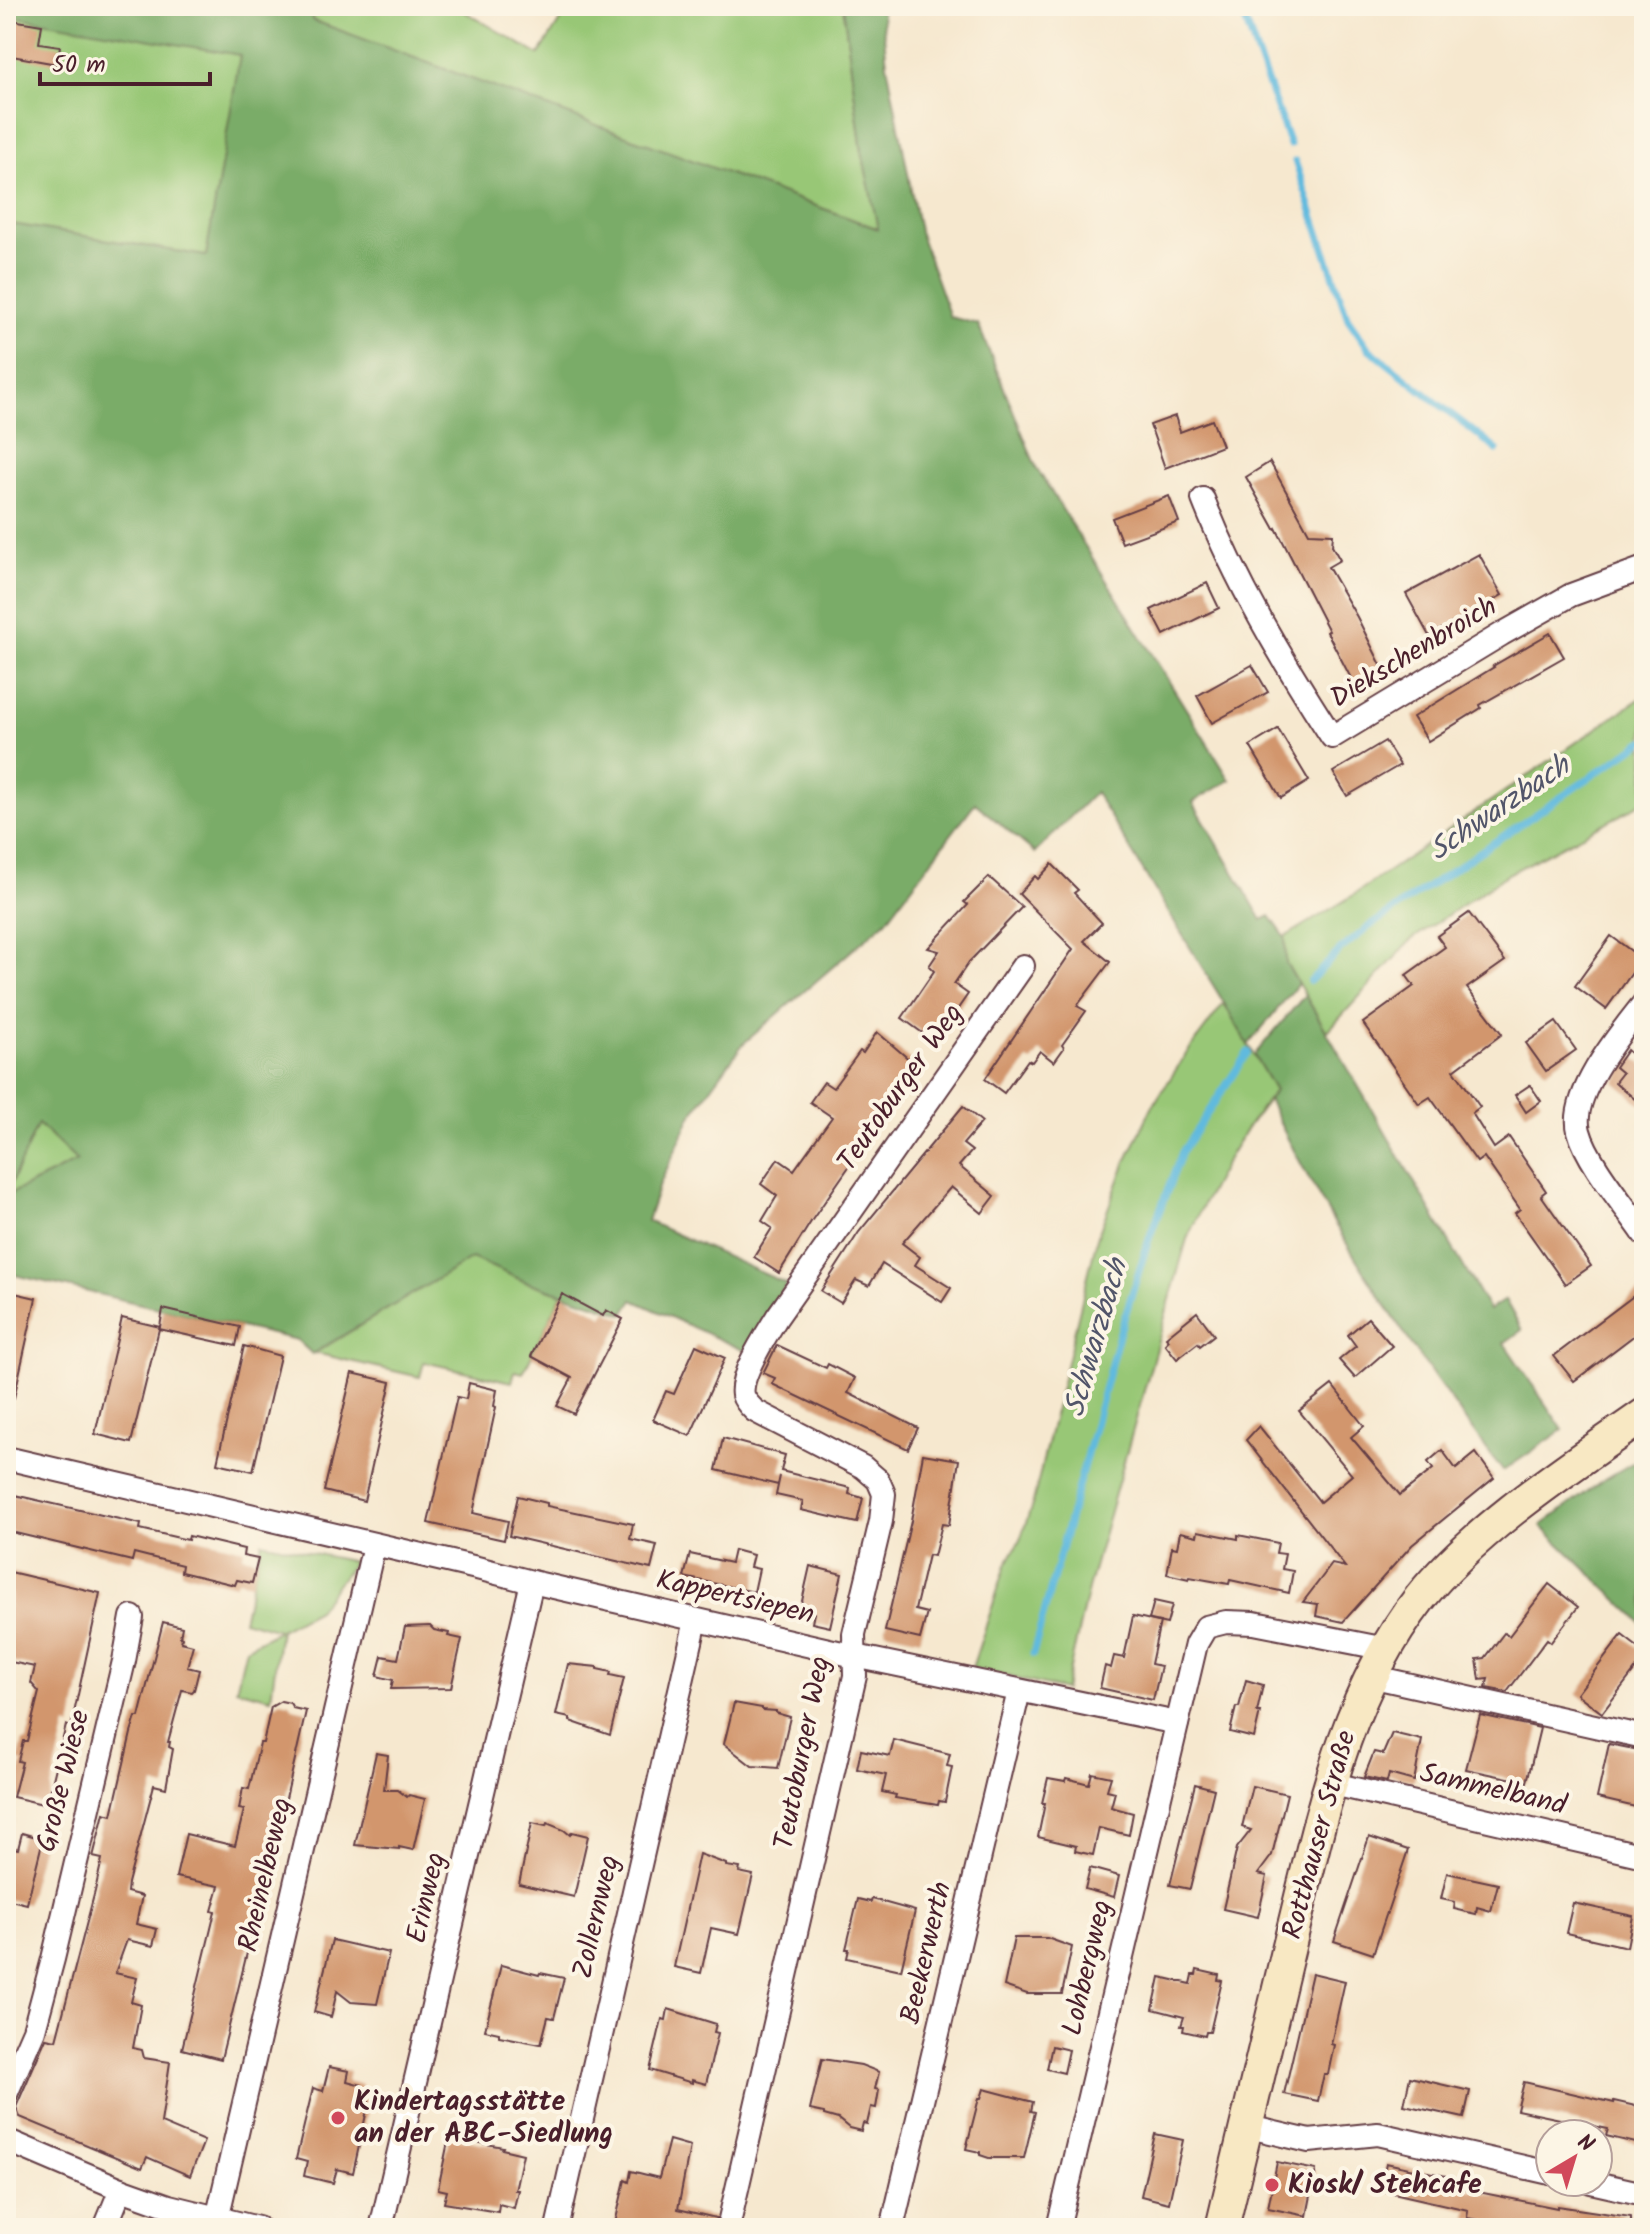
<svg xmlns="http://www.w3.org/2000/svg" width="1650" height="2234" font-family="Kalam,sans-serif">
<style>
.green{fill:#98c776;stroke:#717350;stroke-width:2}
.forest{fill:#7aac67;stroke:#626649;stroke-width:2}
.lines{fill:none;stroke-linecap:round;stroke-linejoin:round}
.stream{stroke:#60bade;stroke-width:7}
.building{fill:#d2966d}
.street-casing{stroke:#643d44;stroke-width:26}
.secondary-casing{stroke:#643d44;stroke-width:36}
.street{stroke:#fff;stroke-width:22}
.secondary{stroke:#f8e8c3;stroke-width:32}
.poi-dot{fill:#d1495b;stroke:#fcf5e5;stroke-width:3}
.labels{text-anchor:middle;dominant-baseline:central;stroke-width:8;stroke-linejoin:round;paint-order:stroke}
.street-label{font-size:28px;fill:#4a1f2b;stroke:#fcf5e5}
.poi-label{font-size:28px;font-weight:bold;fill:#4a1f2b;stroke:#fcf5e5;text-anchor:start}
.water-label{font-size:30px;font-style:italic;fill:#52556a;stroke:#fcf5e5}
</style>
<rect width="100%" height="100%" fill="#fcf5e5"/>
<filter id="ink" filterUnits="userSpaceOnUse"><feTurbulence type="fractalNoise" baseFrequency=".0125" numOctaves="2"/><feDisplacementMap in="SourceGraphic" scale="16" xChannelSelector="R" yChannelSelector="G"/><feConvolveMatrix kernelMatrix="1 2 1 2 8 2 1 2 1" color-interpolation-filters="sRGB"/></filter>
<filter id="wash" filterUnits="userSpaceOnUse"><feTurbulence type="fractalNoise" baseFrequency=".006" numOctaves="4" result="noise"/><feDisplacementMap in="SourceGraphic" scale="32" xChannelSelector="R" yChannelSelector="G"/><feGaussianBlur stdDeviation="1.8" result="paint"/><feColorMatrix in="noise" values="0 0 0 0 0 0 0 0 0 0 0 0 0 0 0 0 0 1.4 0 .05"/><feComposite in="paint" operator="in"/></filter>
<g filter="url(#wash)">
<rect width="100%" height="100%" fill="#f6e8cf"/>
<!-- green -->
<g class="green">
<polygon points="6,6 240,55 215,310 6,280"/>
<polygon points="312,6 455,6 539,55 569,6 843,6 862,152 879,229 311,20"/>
<polygon points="1644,696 1644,800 1630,810 1508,874 1411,940 1327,1032 1286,963 1285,937 1352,896"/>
<path d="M 1224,1003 L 1275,1091 C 1236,1138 1212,1185 1187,1239 L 1088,1589 L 1065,1690 L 972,1668 L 1006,1565 L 1020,1540 L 1033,1502 L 1097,1238 L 1125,1164 L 1152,1107 L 1186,1054 Z"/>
<polygon points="38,1123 77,1161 6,1196 6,1194"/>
<polygon points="472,1258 524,1281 562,1294 523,1373 515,1371 512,1382 424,1362 420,1377 315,1353"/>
<polygon points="262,1542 354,1562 317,1610 280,1630 271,1698 236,1689 246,1648 279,1630 243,1620"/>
</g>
<!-- forest -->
<g class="forest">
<polygon points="6,6 312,6 312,20 878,229 862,152 843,6 881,6 887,64 919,231 950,317 978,324 1036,467 1230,780 1193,802 1262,920 1270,916 1285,937 1286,963 1298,984 1248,1045 1224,1003 1095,792 1035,853 975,803 886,921 743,1044 691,1116 658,1188 647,1221 787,1284 763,1319 745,1351 633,1300 624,1314 524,1281 472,1258 312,1354 297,1340 6,1273 6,1196 77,1161 38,1124 6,1194 6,223 206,256 240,55 6,15"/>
<path d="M 1305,995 L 1489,1310 L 1505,1300 L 1522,1330 L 1504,1343 L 1563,1430 L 1503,1471 C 1414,1353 1332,1232 1268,1099 L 1275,1091 L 1254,1055 Z"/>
<polygon points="1644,1456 1644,1625 1541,1526 1600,1482"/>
</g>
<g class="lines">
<!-- stream -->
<g class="stream">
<polyline points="1240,6 1290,145"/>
<polyline points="1295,161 1348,319 1369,349 1497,450"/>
<polyline points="1310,981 1340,950 1370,926 1644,741"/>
<polyline points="1033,1654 1118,1338 1150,1236 1182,1152 1248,1052"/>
</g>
</g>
<g id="blocks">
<!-- building -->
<g class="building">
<polygon points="6,19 42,25 39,43 60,46 57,64 6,55"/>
<polygon points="1175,416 1180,432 1212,420 1222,446 1165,468 1150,425"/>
<polygon points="1270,462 1309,533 1333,534 1332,546 1340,560 1328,567 1357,617 1384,671 1355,686 1327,632 1329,631 1276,528 1275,529 1246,477"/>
<polygon points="1169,496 1179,522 1122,543 1112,518"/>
<polygon points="1479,554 1502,595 1429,636 1406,594"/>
<polygon points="1207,583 1219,608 1164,635 1151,610"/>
<polygon points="1550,633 1564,657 1480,705 1481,708 1428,741 1413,717 1494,667 1493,666"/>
<polygon points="1252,665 1268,692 1212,723 1197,696"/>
<polygon points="1278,729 1309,781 1281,798 1250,746"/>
<polygon points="1385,741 1400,765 1347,796 1333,772"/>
<polygon points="1052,864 1078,890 1074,893 1102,923 1084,941 1110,962 1077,1006 1086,1011 1062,1045 1064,1048 1054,1062 1040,1051 1032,1062 1028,1060 1004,1093 985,1079 1073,949 1019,894 1035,876 1038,879"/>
<polygon points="989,877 1022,907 969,962 954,984 968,994 935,1042 902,1018 934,971 929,966 939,951 928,948 968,905 964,902"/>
<polygon points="1469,913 1505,961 1467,988 1502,1034 1454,1070 1480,1107 1472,1113 1494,1148 1509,1137 1546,1191 1541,1195 1591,1266 1565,1284 1515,1213 1520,1209 1484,1157 1477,1162 1430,1097 1419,1104 1363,1023 1414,986 1406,975 1445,947 1437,936"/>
<polygon points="1611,936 1642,959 1606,1009 1575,986"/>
<polygon points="1556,1022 1576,1050 1546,1071 1526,1043"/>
<polygon points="877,1032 918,1067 812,1220 779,1273 754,1257 772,1228 762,1221 777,1196 761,1184 778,1159 794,1170 832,1117 810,1102 824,1082 833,1088 860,1051 863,1053"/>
<polygon points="1627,1050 1644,1066 1644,1107 1615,1082 1622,1073 1615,1067"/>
<polygon points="1530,1085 1541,1101 1526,1112 1515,1095"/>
<polygon points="963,1106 982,1122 963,1144 972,1151 959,1166 995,1196 982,1213 951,1187 902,1243 920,1257 915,1265 951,1288 942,1302 882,1264 869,1286 856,1280 841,1303 821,1291 859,1232"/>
<polygon points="1644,1288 1644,1328 1574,1381 1554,1356"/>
<polygon points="6,1291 36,1298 14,1398 6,1397"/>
<polygon points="562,1294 603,1316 606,1310 623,1319 574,1414 557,1406 572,1378 531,1356"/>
<polygon points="163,1309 240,1327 236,1346 159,1329 131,1443 95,1434 122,1318 160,1327"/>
<polygon points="1197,1312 1214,1335 1200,1346 1198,1343 1177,1359 1165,1344 1169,1340 1166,1337"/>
<polygon points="1368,1318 1392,1346 1355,1378 1339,1360 1356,1346 1348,1335"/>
<polygon points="696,1345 725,1358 690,1436 653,1420 666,1391 674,1394"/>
<polygon points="777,1345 826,1368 828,1364 855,1378 848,1393 918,1428 908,1449 772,1384 775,1378 763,1373"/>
<polygon points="244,1346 280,1356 253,1471 217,1463"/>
<polygon points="352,1373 391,1382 364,1501 324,1491"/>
<polygon points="469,1383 497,1390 494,1406 496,1407 473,1513 508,1521 504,1540 428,1523 457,1397 466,1399"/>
<polygon points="1332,1385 1364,1426 1351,1437 1400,1495 1433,1469 1428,1462 1442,1450 1456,1469 1476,1453 1494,1478 1412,1545 1343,1622 1316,1616 1318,1604 1303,1602 1332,1564 1345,1567 1246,1440 1259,1426 1320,1502 1352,1475 1299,1411"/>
<polygon points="723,1438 785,1455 781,1471 850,1488 849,1494 863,1498 857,1523 801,1510 803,1501 776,1495 780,1476 778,1485 716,1470"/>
<polygon points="923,1454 959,1460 949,1525 942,1524 934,1556 928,1555 915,1610 927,1613 920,1639 885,1631 911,1521"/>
<polygon points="6,1493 141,1524 140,1529 188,1540 189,1536 244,1549 243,1556 258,1559 252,1583 237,1580 235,1585 181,1572 182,1565 134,1553 132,1561 7,1531 11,1517 6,1516"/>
<polygon points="518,1496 547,1503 547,1506 633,1524 630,1539 657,1545 651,1569 509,1536"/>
<polygon points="1198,1531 1238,1539 1238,1535 1278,1543 1276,1553 1285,1554 1282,1569 1293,1571 1289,1593 1230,1580 1229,1584 1190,1577 1189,1579 1167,1574 1172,1547 1177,1548 1180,1532 1197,1536"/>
<polygon points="734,1550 753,1555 750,1567 759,1569 754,1592 684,1577 690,1554 731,1563"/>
<polygon points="810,1566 842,1574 830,1627 812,1623 814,1613 800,1610"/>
<polygon points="6,1571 100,1593 71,1727 66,1725 47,1805 13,1797 22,1762 18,1761 23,1741 27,1741 39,1692 31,1683 35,1667 6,1661 6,1616 11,1594 6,1592"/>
<polygon points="1549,1584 1578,1607 1551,1642 1547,1639 1507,1692 1486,1688 1488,1679 1480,1680 1477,1659 1485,1658 1504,1633 1509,1636"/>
<polygon points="1154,1601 1172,1605 1167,1624 1149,1620"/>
<polygon points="1133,1616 1160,1622 1151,1664 1161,1666 1153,1700 1100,1688 1105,1666 1111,1668 1114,1656 1124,1658"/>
<polygon points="163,1622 182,1627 180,1637 182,1638 181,1642 193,1645 187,1667 199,1670 194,1690 192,1692 182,1690 168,1742 170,1742 169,1747 173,1749 166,1788 154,1785 128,1883 127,1892 142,1896 136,1924 157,1929 153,1946 127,1940 115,1973 137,1978 131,2002 141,2005 133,2048 142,2050 144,2058 170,2062 161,2123 204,2141 190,2176 147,2157 142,2168 20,2117 16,2107 46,2038 56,2040 95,1891 102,1859 93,1857 104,1813 112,1815 131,1733 136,1717 139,1717"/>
<polygon points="430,1626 434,1630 449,1633 448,1636 462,1639 451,1688 391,1689 393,1680 377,1676 382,1656 398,1659 405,1627"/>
<polygon points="1622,1635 1644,1652 1644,1658 1602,1713 1577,1694"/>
<polygon points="568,1664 597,1667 597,1669 611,1672 610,1675 624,1678 610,1735 570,1721 570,1718 556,1715"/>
<polygon points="1246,1680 1263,1685 1257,1712 1260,1712 1254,1738 1230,1732 1236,1707 1239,1707"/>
<polygon points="281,1701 290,1703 293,1708 306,1711 260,1912 257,1912 221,2059 182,2049 215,1912 212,1911 219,1886 176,1877 186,1834 235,1846 244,1810 239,1809 243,1788 249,1789 260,1743 263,1743 271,1707"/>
<polygon points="734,1703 762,1708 762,1710 776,1711 776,1713 790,1717 778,1768 752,1766 724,1744"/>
<polygon points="1480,1715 1540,1728 1527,1782 1466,1769"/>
<polygon points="1392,1733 1422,1740 1414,1781 1389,1774 1387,1782 1364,1777 1374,1752 1383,1754"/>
<polygon points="894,1740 950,1754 947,1766 952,1767 945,1802 939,1801 938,1805 895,1798 896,1795 882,1792 886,1775 857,1769 861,1750 890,1756"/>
<polygon points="1609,1744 1644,1751 1644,1809 1597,1798"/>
<polygon points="376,1753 388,1755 384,1790 398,1790 407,1797 409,1795 425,1799 413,1850 399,1847 399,1849 355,1845"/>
<polygon points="1092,1773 1111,1777 1107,1790 1115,1792 1111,1807 1133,1813 1129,1835 1099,1828 1093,1855 1075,1851 1076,1846 1038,1837 1045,1803 1042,1803 1048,1778 1065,1781 1066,1778 1089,1784"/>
<polygon points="1195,1784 1214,1789 1190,1889 1170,1885"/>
<polygon points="1252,1786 1287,1794 1272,1855 1258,1874 1267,1876 1258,1917 1223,1909 1237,1848 1251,1830 1242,1827"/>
<polygon points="532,1823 546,1826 547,1823 564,1830 570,1835 572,1832 588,1836 574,1897 519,1884"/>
<polygon points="22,1833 43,1839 27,1904 6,1899 6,1846 18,1849"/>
<polygon points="1369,1837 1408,1850 1373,1954 1334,1941"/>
<polygon points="699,1854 726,1864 726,1866 740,1868 739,1872 753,1875 739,1934 711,1928 701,1973 674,1967"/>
<polygon points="1090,1868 1119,1876 1114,1897 1085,1889"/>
<polygon points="1447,1873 1498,1884 1491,1911 1477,1907 1476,1914 1454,1909 1455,1902 1441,1899"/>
<polygon points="858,1899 871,1902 872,1899 915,1911 901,1970 847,1958 849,1949 846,1949"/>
<polygon points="1573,1903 1633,1916 1627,1947 1566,1933"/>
<polygon points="1014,1938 1047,1938 1072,1947 1062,1994 1027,1994 1004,1986"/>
<polygon points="332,1940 389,1953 377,2004 351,2002 337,1991 331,2017 314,2012"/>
<polygon points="501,1965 539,1975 540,1973 564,1978 554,2018 548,2017 541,2044 499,2036 499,2033 485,2030"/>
<polygon points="1197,1970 1219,1975 1218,1980 1222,1981 1210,2032 1206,2032 1205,2036 1183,2031 1184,2026 1181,2026 1184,2017 1153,2009 1160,1977 1191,1984 1193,1975 1196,1975"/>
<polygon points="1312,1973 1345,1981 1331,2044 1334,2045 1328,2074 1324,2074 1318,2101 1284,2094"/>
<polygon points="668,2009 716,2024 714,2032 718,2033 706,2084 692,2080 692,2083 650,2070 662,2019 666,2020"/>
<polygon points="1052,2046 1069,2050 1064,2073 1047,2069"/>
<polygon points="822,2059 861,2065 879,2072 875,2089 879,2090 876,2108 871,2107 867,2124 863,2123 861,2131 849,2128 838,2119 824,2115 824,2113 810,2110"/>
<polygon points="329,2067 349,2071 347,2081 362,2085 358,2099 369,2101 353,2173 337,2169 333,2183 304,2176 307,2162 296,2159 313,2088 323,2091"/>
<polygon points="1410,2077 1470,2091 1464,2118 1404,2105"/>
<polygon points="1524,2082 1614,2103 1614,2101 1644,2108 1644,2145 1606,2136 1608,2129 1517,2110"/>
<polygon points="984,2089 1033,2102 1031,2111 1035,2112 1024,2158 989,2158 980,2155 980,2152 966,2149 979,2098 981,2098"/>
<polygon points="1155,2134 1183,2140 1169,2203 1141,2196"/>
<polygon points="449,2137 503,2147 502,2149 523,2154 515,2190 518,2190 514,2208 499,2204 498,2212 444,2203 447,2191 438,2189"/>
<polygon points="669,2140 690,2146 678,2209 716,2218 714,2228 614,2228 625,2180 629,2182 631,2171 659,2178"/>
<polygon points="1277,2162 1316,2170 1307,2216 1268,2208"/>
<polygon points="1386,2163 1446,2176 1444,2185 1557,2208 1557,2206 1631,2217 1631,2228 1523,2228 1467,2218 1468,2210 1380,2190"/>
</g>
</g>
</g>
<g filter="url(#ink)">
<use href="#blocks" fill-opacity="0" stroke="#643d44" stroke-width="2"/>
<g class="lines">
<!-- street casing -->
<g class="street-casing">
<g id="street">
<path d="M 1203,499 C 1236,583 1283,661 1332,737 L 1502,634 L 1571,595 L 1644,568"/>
<path d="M 1644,1003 C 1622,1031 1569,1094 1579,1131 C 1587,1162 1625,1206 1644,1234"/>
<polyline points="6,1458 477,1568 532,1582 855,1656 1177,1723"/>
<polyline points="1370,1676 1644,1737"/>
<polyline points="1329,1783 1644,1856"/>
<polyline points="6,2094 34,2030 53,1959 124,1661 132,1617"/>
<polyline points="1245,2126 1309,2141 1378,2134 1550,2173"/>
<polyline points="6,2140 121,2189 169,2206 258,2228"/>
<polyline points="1591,2182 1644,2194"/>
<polyline points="217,2219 374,1545"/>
<polyline points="105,2228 121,2189"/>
<polyline points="381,2228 532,1582"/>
<polyline points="557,2228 696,1620"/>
<path d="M 728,2228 L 855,1676 L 854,1634 L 881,1521 L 884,1494 L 878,1480 L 863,1467 L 755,1411 C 751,1407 745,1402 743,1395 C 739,1375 767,1334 777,1317 L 1023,966"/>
<polyline points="892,2228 1019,1691"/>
<polyline points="1058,2228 1196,1644 1206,1627 1226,1622 1254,1623 1386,1649"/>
</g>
</g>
<!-- secondary casing -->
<g class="secondary-casing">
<path id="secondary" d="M 1222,2228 C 1245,2130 1268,2032 1292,1934 C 1321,1817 1344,1696 1420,1598 C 1476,1528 1570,1467 1644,1415"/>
</g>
<!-- street -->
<use href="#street" class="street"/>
<!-- secondary -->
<use href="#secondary" class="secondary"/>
</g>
</g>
<!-- markers -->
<g class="poi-dot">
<circle cx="338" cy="2118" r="8"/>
<circle cx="1272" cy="2185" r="8"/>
</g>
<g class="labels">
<!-- street labels -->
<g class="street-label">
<text transform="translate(1414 653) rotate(-31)">Diekschenbroich</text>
<text transform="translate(901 1088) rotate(-55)">Teutoburger Weg</text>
<text transform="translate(735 1598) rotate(13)">Kappertsiepen</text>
<text transform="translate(803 1753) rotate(-79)">Teutoburger Weg</text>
<text transform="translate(64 1781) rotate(-76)">Große Wiese</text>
<text transform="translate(1493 1790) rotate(13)">Sammelband</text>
<text transform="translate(1320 1835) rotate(-75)">Rotthauser Straße</text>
<text transform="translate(266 1875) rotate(-77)">Rheinelbeweg</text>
<text transform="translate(427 1898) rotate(-77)">Erinweg</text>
<text transform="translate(597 1917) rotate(-77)">Zollernweg</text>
<text transform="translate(927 1953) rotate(-77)">Beekerwerth</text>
<text transform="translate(1088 1968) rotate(-77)">Lohbergweg</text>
</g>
<!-- poi labels -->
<g class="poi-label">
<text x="354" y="2102">Kindertagsstätte<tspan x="354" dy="32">an der ABC-Siedlung</tspan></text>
<text x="1288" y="2185">Kiosk/ Stehcafe</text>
</g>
<!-- water labels -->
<g class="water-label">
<text transform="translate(1500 809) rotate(-34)">Schwarzbach</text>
<text transform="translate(1097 1338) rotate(-74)">Schwarzbach</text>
</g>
</g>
<!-- margin -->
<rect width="1650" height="2234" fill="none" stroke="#fcf5e5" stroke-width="32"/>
<!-- north arrow -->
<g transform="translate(1574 2158) rotate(38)"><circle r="38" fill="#fcf5e5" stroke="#b59f9b" stroke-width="2"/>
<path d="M0-6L14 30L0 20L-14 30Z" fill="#d1495b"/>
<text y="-12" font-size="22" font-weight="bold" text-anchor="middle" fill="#4a1f2b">N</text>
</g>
<!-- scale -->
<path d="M40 72v12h170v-12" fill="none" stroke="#4a1f2b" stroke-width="4"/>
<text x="52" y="72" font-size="24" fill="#4a1f2b" stroke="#fcf5e5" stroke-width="6" paint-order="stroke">50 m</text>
</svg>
